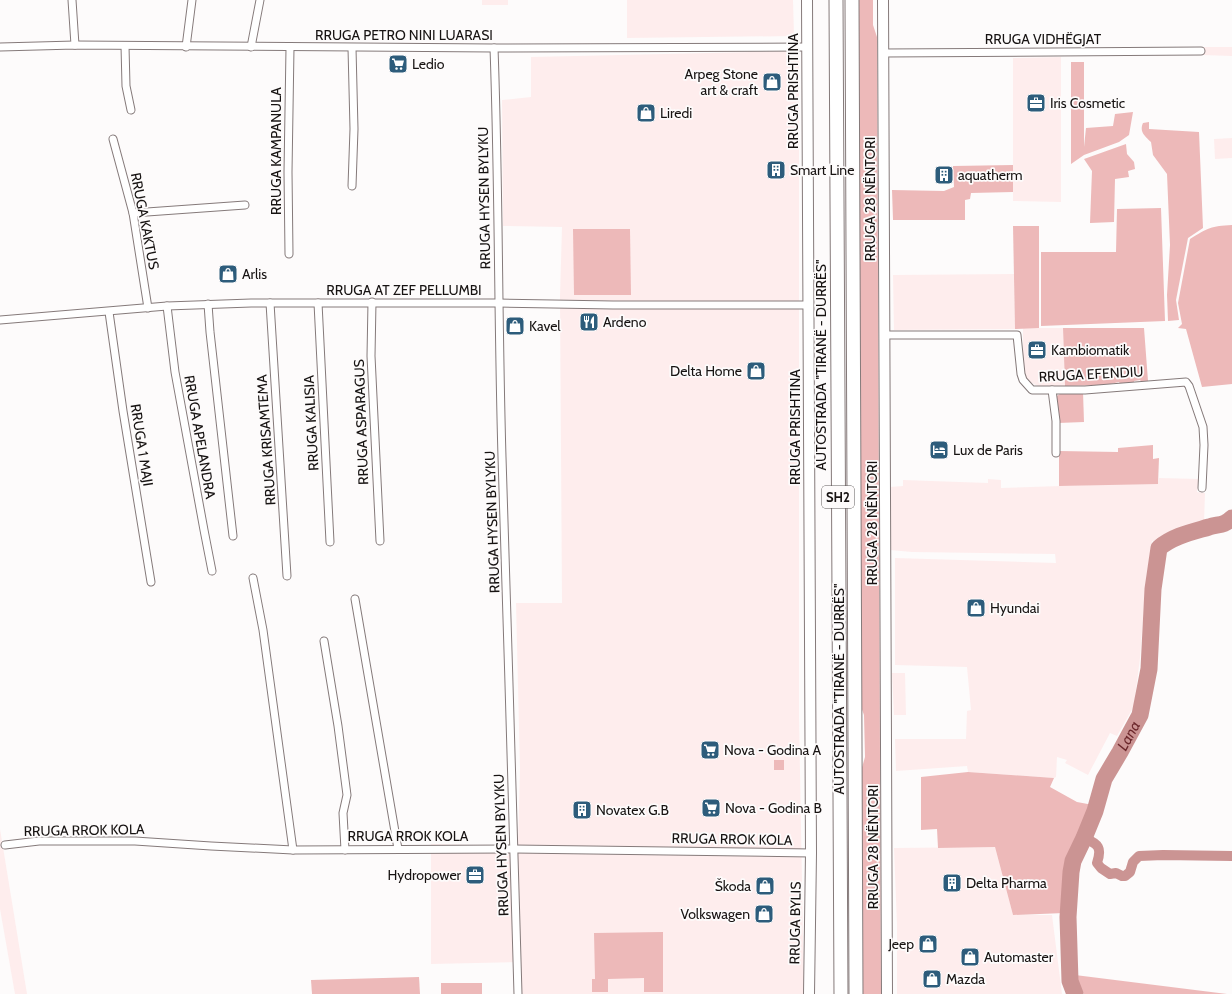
<svg xmlns="http://www.w3.org/2000/svg" width="1232" height="994" font-family="Cabin,sans-serif">
<style>
.built{fill:#feeded}
.green{fill:#edb9b9}
.lines{fill:none;stroke-linecap:round;stroke-linejoin:round}
.canal{stroke:#cb9493;stroke-width:10}
.river{stroke:#cb9493;stroke-width:17}
.minor-casing{stroke:#857a7a;stroke-width:9}
.secondary-casing{stroke:#857a7a;stroke-width:12}
.motorway-casing{stroke:#857a7a;stroke-width:15}
.minor{stroke:#fff;stroke-width:7}
.secondary{stroke:#fff;stroke-width:10}
.motorway{stroke:#fff;stroke-width:13}
.labels{text-anchor:middle;dominant-baseline:central;stroke-width:3.5;stroke-linejoin:round;paint-order:stroke}
.shield{fill:#fdfbfb;stroke:#5c5958;stroke-width:1}
.shield-label{font-size:13px;font-weight:bold;fill:#171312}
.street-label{font-size:14px;fill:#171312;stroke:#fdfbfb}
.poi-label{font-size:14px;fill:#171312;stroke:#fdfbfb;text-anchor:start}
.water-label{font-size:15px;font-style:italic;fill:#6c282c;stroke:#fdfbfb}
</style>
<rect width="100%" height="100%" fill="#fdfbfb"/>
<!-- built -->
<g class="built">
<rect x="482" y="0" width="26" height="5"/>
<polygon points="627,0 793,0 794,36 627,38"/>
<polygon points="1201,47 1232,47 1232,56 1202,55"/>
<polygon points="799,51 799,716 804,994 520,994 519,962 431,964 431,844 518,846 520,769 516,603 562,603 560,297 562,227 503,226 502,100 531,97 531,57"/>
<polygon points="1061,57 1061,202 1013,201 1013,58"/>
<polygon points="1232,138 1232,158 1215,159 1214,139"/>
<polygon points="1014,274 1015,329 894,330 893,275"/>
<polygon points="1023,328 1063,328 1065,386 1038,386 1028,381 1025,376 1023,361"/>
<polygon points="1159,478 1199,479 1197,492 1205,493 1204,523 1178,529 1167,538 1161,540 1152,541 1146,578 1140,658 1134,706 1117,736 1110,733 1088,775 1065,763 1067,760 1057,757 1056,777 1054,778 968,772 967,766 896,771 895,739 966,739 967,711 971,710 967,667 895,665 895,558 1056,563 1055,554 912,552 890,550 890,487 903,486 903,480 988,483 988,479 1001,480 1001,488 1120,484 1158,484"/>
<polygon points="892,673 905,673 906,715 894,715"/>
<polygon points="0,829 27,994 15,994 0,909"/>
<polygon points="995,847 1013,915 1052,915 1062,994 897,994 897,925 894,848"/>
</g>
<!-- green -->
<g class="green">
<polygon points="857,0 873,0 873,25 877,37 881,994 861,994 861,771 865,757 864,715 860,704"/>
<polygon points="1071,62 1084,62 1084,147 1086,128 1113,126 1115,114 1133,112 1129,135 1119,142 1084,155 1071,164"/>
<path d="M 1149,122 L 1149,129 L 1199,132 L 1203,228 L 1188,238 L 1176,300 L 1179,320 L 1168,321 L 1167,295 L 1170,245 L 1167,174 L 1153,155 L 1151,142 C 1145,136 1139,132 1143,123 Z"/>
<polygon points="1126,144 1127,154 1134,162 1135,169 1128,171 1129,177 1115,179 1114,222 1090,223 1092,171 1084,159"/>
<polygon points="1013,165 1013,192 971,193 970,199 965,200 965,220 893,220 892,190 944,191 954,187 953,166"/>
<polygon points="1161,208 1165,321 1041,326 1041,252 1116,252 1117,209"/>
<path d="M 1232,225 L 1232,384 L 1202,387 L 1186,329 L 1178,328 L 1182,324 L 1178,303 L 1190,239 C 1208,228 1211,226 1232,225 Z"/>
<polygon points="1013,226 1039,226 1039,328 1015,329"/>
<polygon points="573,229 630,229 631,295 574,295"/>
<polygon points="1063,328 1144,328 1148,381 1142,383 1140,380 1134,381 1134,383 1120,384 1119,382 1106,385 1065,386"/>
<polygon points="1083,392 1084,422 1058,423 1055,397 1060,394"/>
<polygon points="1153,445 1153,459 1159,458 1158,484 1059,486 1059,451 1118,452 1118,448"/>
<rect x="774" y="760" width="10" height="10"/>
<polygon points="968,772 1054,778 1050,787 1077,802 1093,805 1069,859 1064,913 1013,915 995,847 938,848 937,829 921,830 921,777"/>
<polygon points="663,932 663,992 644,992 644,978 608,979 608,992 592,992 592,979 595,979 594,933"/>
<polygon points="1075,975 1227,994 1084,994 1081,991"/>
<polygon points="419,977 420,994 312,994 311,980"/>
<rect x="441" y="983" width="41" height="11"/>
</g>
<g class="lines">
<!-- canal -->
<path class="canal" d="M 1084,838 C 1099,844 1102,848 1097,863 L 1101,868 L 1110,874 L 1116,873 L 1122,876 L 1125,876 L 1130,872 L 1133,862 L 1139,856 L 1163,855 L 1232,856"/>
<!-- river -->
<path class="river" id="s1" d="M 1075,994 L 1070,981 L 1068,917 L 1071,872 L 1073,861 L 1084,838 L 1095,811 L 1104,779 L 1120,752 L 1140,715 L 1149,669 L 1153,589 L 1159,548 C 1173,536 1192,532 1209,527 C 1218,524 1224,526 1232,518"/>
<!-- minor casing -->
<g class="minor-casing">
<g id="minor">
<polyline points="72,0 75,45"/>
<polyline points="125,46 126,86 131,110"/>
<polyline points="0,47 75,45 494,48 807,47"/>
<polyline points="186,47 192,0"/>
<polyline points="251,47 260,0"/>
<polyline points="352,48 354,129 352,186"/>
<path d="M 494,48 C 499,185 498,321 502,457 C 507,636 514,815 518,994"/>
<polyline points="884,53 1201,51"/>
<polyline points="113,139 133,213 148,308"/>
<polyline points="133,213 245,205"/>
<polyline points="289,254 288,172 290,48"/>
<polyline points="372,302 371,356 380,541"/>
<polyline points="270,303 287,576"/>
<polyline points="318,303 330,542"/>
<polyline points="208,304 210,332 233,536"/>
<polyline points="167,306 175,372 204,530 212,571"/>
<polyline points="109,312 123,411 151,582"/>
<polyline points="0,320 167,306 251,303 498,303 613,305 808,305"/>
<polyline points="885,335 1017,335 1021,374 1023,380 1032,390 1085,390 1186,382 1189,386 1203,427 1204,445 1202,488"/>
<polyline points="1052,390 1056,421 1056,453"/>
<polyline points="253,578 263,630 293,850"/>
<polyline points="355,599 398,849"/>
<polyline points="324,641 338,726 347,795 343,813 345,850"/>
<polyline points="5,845 39,841 135,841 211,846 293,850 514,849 811,853"/>
</g>
</g>
<!-- secondary casing -->
<g class="secondary-casing">
<g id="secondary">
<polyline points="807,0 811,853 809,994"/>
<polyline points="883,0 887,994"/>
</g>
</g>
<!-- motorway casing -->
<g class="motorway-casing">
<g id="motorway">
<polyline points="836,0 841,994"/>
<polyline points="852,0 856,994"/>
</g>
</g>
<!-- minor -->
<use href="#minor" class="minor"/>
<!-- secondary -->
<use href="#secondary" class="secondary"/>
<!-- motorway -->
<use href="#motorway" class="motorway"/>
</g>
<!-- icons -->
<defs>
<g id="supermarket-square" transform="scale(1)"><rect x="-9" y="-9" width="18" height="18" rx="4" fill="#2d5c7b" stroke="#fdfbfb"/><path d="M-6-5.5h2.5l.6 2H6L4.5 2H-2.5L-4.4-4H-6ZM-1.5 3.2a1.3 1.3 0 1 0 .1 0ZM3 3.2a1.3 1.3 0 1 0 .1 0Z" fill="#fff"/></g>
<g id="shop-square" transform="scale(1)"><rect x="-9" y="-9" width="18" height="18" rx="4" fill="#2d5c7b" stroke="#fdfbfb"/><path d="M-5-2.5h2.3a2.7 3.5 0 0 1 5.4 0H5L5.5 6h-11ZM-1.5-2.5h3a1.5 2.3 0 0 0-3 0Z" fill="#fff"/></g>
<g id="office-square" transform="scale(1)"><rect x="-9" y="-9" width="18" height="18" rx="4" fill="#2d5c7b" stroke="#fdfbfb"/><path d="M-6-3h4V-5.5h4V-3h4V5H-6ZM-1-4.5V-3h2v-1.5ZM-6 0V1H6V0Z" fill="#fff"/></g>
<g id="building-square" transform="scale(1)"><rect x="-9" y="-9" width="18" height="18" rx="4" fill="#2d5c7b" stroke="#fdfbfb"/><path d="M-4-6H4V6H1V3H-1V6H-4ZM-2.5-4.3h1.7v1.8h-1.7ZM.8-4.3h1.7v1.8H.8ZM-2.5-1h1.7V.8h-1.7ZM.8-1h1.7V.8H.8Z" fill="#fff"/></g>
<g id="restaurant-square" transform="scale(1)"><rect x="-9" y="-9" width="18" height="18" rx="4" fill="#2d5c7b" stroke="#fdfbfb"/><path d="M-5-6h1v4h1v-4h1v4h1v-4h1v5L-1.5 .5V6h-2V.5L-5-1ZM5-6V6H3V1.5H1.5Q1.5-4 5-6Z" fill="#fff"/></g>
<g id="hotel-square" transform="scale(1)"><rect x="-9" y="-9" width="18" height="18" rx="4" fill="#2d5c7b" stroke="#fdfbfb"/><path d="M-6-4.5h1.5V1H6V5H4.5V3h-9V5H-6ZM-4 0a1.8 1.8 0 1 1 3.6 0ZM.5 0V-2.5h3Q6-2.5 6 0Z" fill="#fff"/></g>
</defs>
<g fill-rule="evenodd">
<use href="#supermarket-square" x="398" y="64"/>
<use href="#shop-square" x="772" y="82"/>
<use href="#office-square" x="1036" y="103"/>
<use href="#shop-square" x="646" y="113"/>
<use href="#building-square" x="776" y="170"/>
<use href="#building-square" x="944" y="175"/>
<use href="#shop-square" x="228" y="274"/>
<use href="#restaurant-square" x="589" y="322"/>
<use href="#shop-square" x="515" y="326"/>
<use href="#office-square" x="1037" y="350"/>
<use href="#shop-square" x="756" y="371"/>
<use href="#hotel-square" x="939" y="450"/>
<use href="#shop-square" x="976" y="608"/>
<use href="#supermarket-square" x="710" y="750"/>
<use href="#supermarket-square" x="711" y="808"/>
<use href="#building-square" x="582" y="810"/>
<use href="#office-square" x="475" y="875"/>
<use href="#building-square" x="952" y="883"/>
<use href="#shop-square" x="765" y="886"/>
<use href="#shop-square" x="764" y="914"/>
<use href="#shop-square" x="928" y="944"/>
<use href="#shop-square" x="970" y="957"/>
<use href="#shop-square" x="932" y="979"/>
</g>
<g class="labels">
<!-- shield labels -->
<rect class="shield" x="822" y="486" width="32" height="22" rx="3"/>
<g class="shield-label">
<text x="838" y="497">SH2</text>
</g>
<!-- street labels -->
<g class="street-label">
<text x="404" y="35">RRUGA PETRO NINI LUARASI</text>
<text x="1043" y="39">RRUGA VIDHËGJAT</text>
<text transform="translate(793 91) rotate(-90)">RRUGA PRISHTINA</text>
<text transform="translate(276 151) rotate(-90)">RRUGA KAMPANULA</text>
<text transform="translate(484 198) rotate(-91)">RRUGA HYSEN BYLYKU</text>
<text transform="translate(870 199) rotate(-90)">RRUGA 28 NËNTORI</text>
<text transform="translate(145 221) rotate(79)">RRUGA KAKTUS</text>
<text x="404" y="290">RRUGA AT ZEF PELLUMBI</text>
<text transform="translate(821 365) rotate(-90)">AUTOSTRADA "TIRANË - DURRËS"</text>
<text transform="translate(1091 374) rotate(-3)">RRUGA EFENDIU</text>
<text transform="translate(361 422) rotate(-92)">RRUGA ASPARAGUS</text>
<text transform="translate(311 423) rotate(-93)">RRUGA KALISIA</text>
<text transform="translate(795 427) rotate(-90)">RRUGA PRISHTINA</text>
<text transform="translate(200 437) rotate(80)">RRUGA APELANDRA</text>
<text transform="translate(266 440) rotate(-94)">RRUGA KRISAMTEMA</text>
<text transform="translate(142 445) rotate(81)">RRUGA 1 MAJI</text>
<text transform="translate(492 522) rotate(-92)">RRUGA HYSEN BYLYKU</text>
<text transform="translate(872 523) rotate(-90)">RRUGA 28 NËNTORI</text>
<text transform="translate(839 689) rotate(-90)">AUTOSTRADA "TIRANË - DURRËS"</text>
<text transform="translate(84 830) rotate(-1)">RRUGA RROK KOLA</text>
<text x="408" y="836">RRUGA RROK KOLA</text>
<text transform="translate(732 839) rotate(1)">RRUGA RROK KOLA</text>
<text transform="translate(501 845) rotate(-92)">RRUGA HYSEN BYLYKU</text>
<text transform="translate(873 847) rotate(-90)">RRUGA 28 NËNTORI</text>
<text transform="translate(795 923) rotate(-89)">RRUGA BYLIS</text>
</g>
<!-- poi labels -->
<g class="poi-label">
<text x="412" y="64">Ledio</text>
<text x="758" y="74" text-anchor="end">Arpeg Stone<tspan x="758" dy="16">art &amp; craft</tspan></text>
<text x="1050" y="103">Iris Cosmetic</text>
<text x="660" y="113">Liredi</text>
<text x="790" y="170">Smart Line</text>
<text x="958" y="175">aquatherm</text>
<text x="242" y="274">Arlis</text>
<text x="603" y="322">Ardeno</text>
<text x="529" y="326">Kavel</text>
<text x="1051" y="350">Kambiomatik</text>
<text x="742" y="371" text-anchor="end">Delta Home</text>
<text x="953" y="450">Lux de Paris</text>
<text x="990" y="608">Hyundai</text>
<text x="724" y="750">Nova - Godina A</text>
<text x="725" y="808">Nova - Godina B</text>
<text x="596" y="810">Novatex G.B</text>
<text x="461" y="875" text-anchor="end">Hydropower</text>
<text x="966" y="883">Delta Pharma</text>
<text x="751" y="886" text-anchor="end">Škoda</text>
<text x="750" y="914" text-anchor="end">Volkswagen</text>
<text x="914" y="944" text-anchor="end">Jeep</text>
<text x="984" y="957">Automaster</text>
<text x="946" y="979">Mazda</text>
</g>
<!-- water labels -->
<g class="water-label">
<text stroke="none"><textPath href="#s1" startOffset="272">Lana</textPath></text>
</g>
</g>
</svg>
